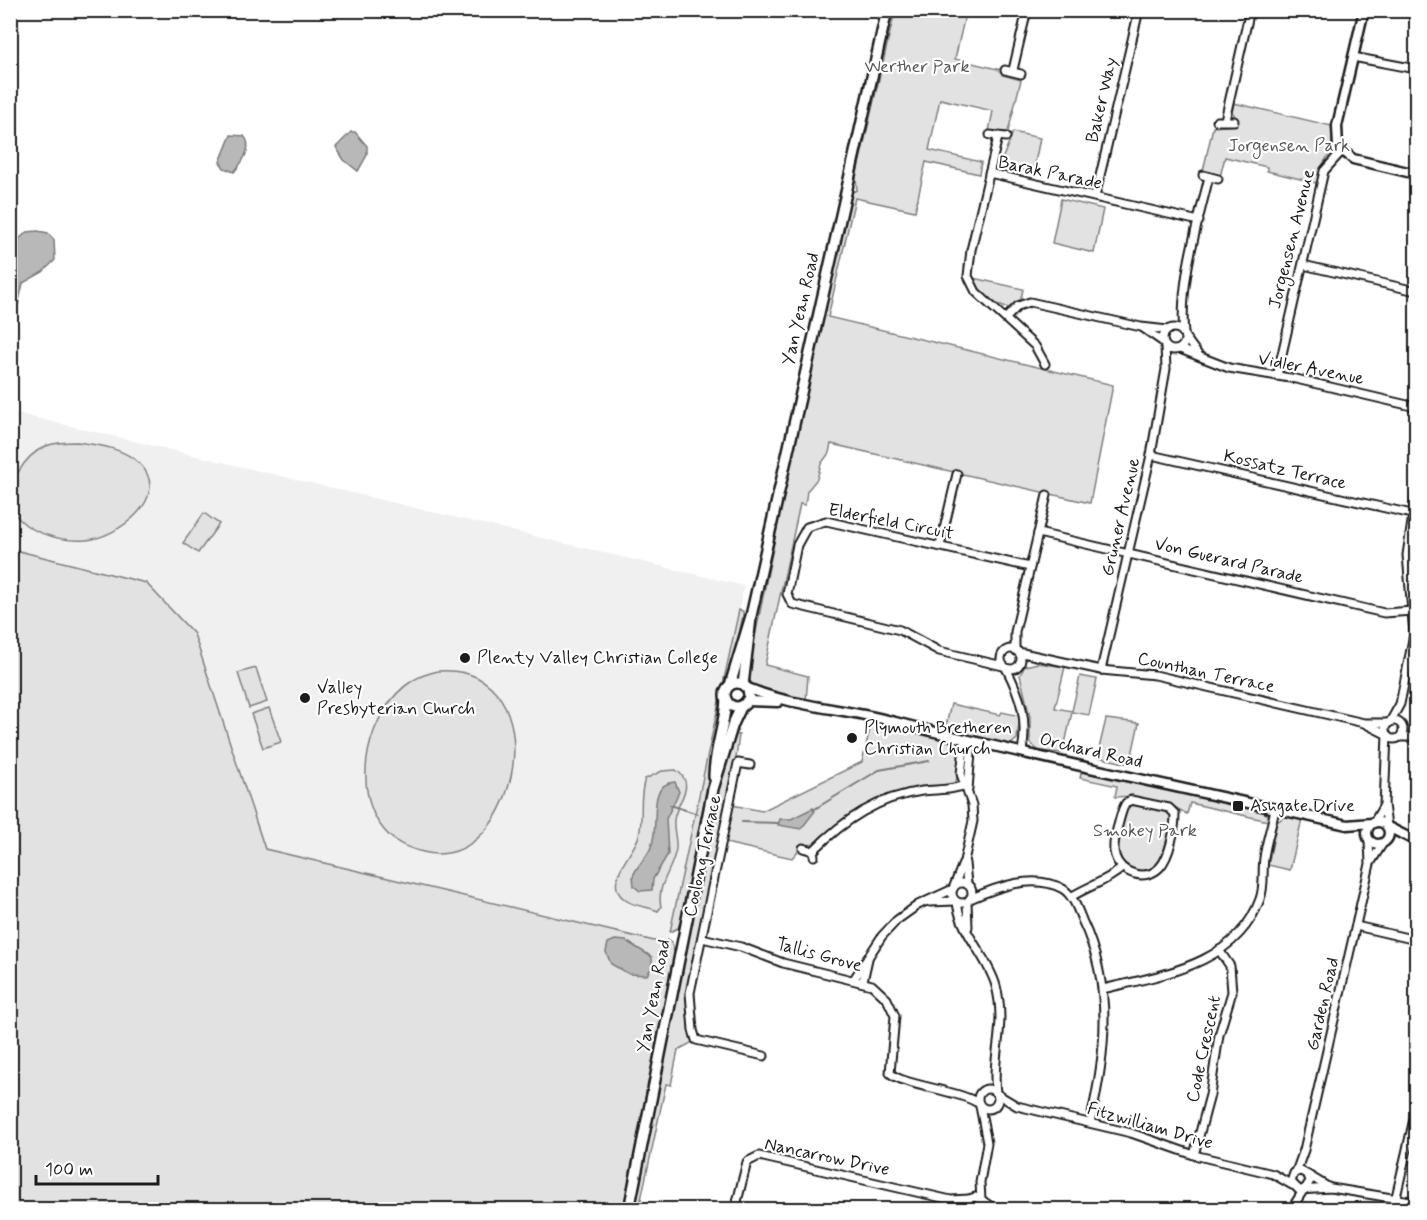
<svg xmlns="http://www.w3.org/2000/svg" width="1427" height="1220" font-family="Mynerve,sans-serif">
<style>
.built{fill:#f0f0f0}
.green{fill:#e2e2e2;stroke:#7f7f7f;stroke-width:1.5}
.water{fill:#b8b8b8;stroke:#7a7a7a;stroke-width:1.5}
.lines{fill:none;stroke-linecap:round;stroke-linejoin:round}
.stream{stroke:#7a7a7a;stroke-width:2}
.minor-casing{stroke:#1c1c1c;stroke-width:11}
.tertiary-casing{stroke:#1c1c1c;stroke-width:13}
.secondary-casing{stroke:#1c1c1c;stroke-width:14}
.minor{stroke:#fff;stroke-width:7}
.tertiary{stroke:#fff;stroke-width:8}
.secondary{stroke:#fff;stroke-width:9}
.poi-dot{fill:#1c1c1c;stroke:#fff;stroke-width:2}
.labels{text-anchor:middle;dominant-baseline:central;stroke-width:4.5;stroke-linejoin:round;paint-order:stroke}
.park-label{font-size:18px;fill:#575757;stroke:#fff}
.street-label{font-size:18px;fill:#1c1c1c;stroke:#fff}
.poi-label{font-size:18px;fill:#1c1c1c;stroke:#fff;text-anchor:start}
</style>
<rect width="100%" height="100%" fill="#fff"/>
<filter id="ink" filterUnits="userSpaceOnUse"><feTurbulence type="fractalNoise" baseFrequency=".0167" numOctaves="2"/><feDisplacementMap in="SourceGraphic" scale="12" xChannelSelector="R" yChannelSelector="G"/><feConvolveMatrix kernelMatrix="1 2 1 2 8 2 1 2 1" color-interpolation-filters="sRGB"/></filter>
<g filter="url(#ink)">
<!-- built -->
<polygon class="built" points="11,412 744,586 667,944 265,849 194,634 146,583 11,549"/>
<!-- green -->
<g class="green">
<polygon points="895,11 966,11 955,59 1002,70 1002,75 1021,80 1008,132 989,131 993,111 940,99 929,150 981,162 979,174 926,162 915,211 855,198 828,317 1113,385 1090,503 831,444 829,453 821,464 817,479 807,491 805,505 800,504 765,665 808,676 806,700 754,687 747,676 782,503 841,234 850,196 852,192 857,190 856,177"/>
<polygon points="1234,103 1332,126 1332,150 1321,167 1317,183 1267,171 1267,167 1225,157 1220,177 1203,171 1213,127 1237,125 1238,120 1232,112"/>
<polygon points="1013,132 1040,138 1033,173 1004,166 1001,162"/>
<polygon points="1061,199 1103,209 1094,253 1052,243"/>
<path d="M 973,278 L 1023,289 L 1021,299 L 1009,308 C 995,307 978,290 973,278 Z"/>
<path d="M 77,442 C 99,445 124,448 140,464 C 173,498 116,538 86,540 C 63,542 24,533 13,510 C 3,487 25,455 46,446 C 56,442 67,442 77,442 Z"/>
<polygon points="204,513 219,524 198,553 183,543"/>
<polygon points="11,549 146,583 194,634 265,849 667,944 668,939 672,942 675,955 623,1209 11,1210"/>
<polygon points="739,610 743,611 743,615 731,673 723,684"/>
<polygon points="1038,663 1065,667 1055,708 1072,711 1080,676 1097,679 1089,715 1072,712 1063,753 1039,751 1030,743 1030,717 1020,675 1025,666"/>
<polygon points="256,668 267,702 249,708 238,673"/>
<path d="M 438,671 C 560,662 520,876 423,852 C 407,848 395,843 384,830 C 349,789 368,709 412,681 C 420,676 429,673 438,671 Z"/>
<path d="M 720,697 L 723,703 C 708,774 697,846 682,917 L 678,928 L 670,932 Z"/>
<polygon points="951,704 1000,715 1002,712 1020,716 1017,739 1011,744 1004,744 945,730"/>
<polygon points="269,708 281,742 263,748 251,714"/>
<polygon points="1106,719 1139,723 1130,764 1097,757"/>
<polygon points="872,720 956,742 960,753 956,783 951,786 911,789 874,801 846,817 815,844 799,846 799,850 792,858 730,844 725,840 732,805 762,811 862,762"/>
<polygon points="733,733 739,735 736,758 688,985 689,1032 693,1042 678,1050 671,1085 666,1084 639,1209 635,1210 713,812"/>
<polygon points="1082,769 1261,810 1267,815 1268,821 1190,803 1187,814 1171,805 1132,796 1115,797 1117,786 1080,778"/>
<path d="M 676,770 C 698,785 676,802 674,820 C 673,830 677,839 676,849 C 673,870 656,884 661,907 L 658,911 C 648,906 636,907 627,901 C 599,883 635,854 639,835 C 644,816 638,798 645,779 L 662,771 Z"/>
<path d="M 1134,803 L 1165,810 L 1171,816 C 1172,824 1169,831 1167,839 C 1162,859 1155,877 1130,869 C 1111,856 1118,823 1128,806 Z"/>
<polygon points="1286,816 1302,819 1290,870 1268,865 1277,822"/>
</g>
<!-- water -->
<g class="water">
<polygon points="351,132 355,132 367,146 367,155 358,171 344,160 336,147"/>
<path d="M 231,135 L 244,136 C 254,147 241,164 234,172 L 224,168 L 220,162 Z"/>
<polygon points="38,231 48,233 54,240 55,260 43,272 23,283 18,305 11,311 11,246 27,232"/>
<path d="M 675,782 L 679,792 L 666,819 L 668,854 L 653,879 L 652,890 L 640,891 L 634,886 L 633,876 C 637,865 647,858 651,847 C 661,824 645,784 675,782 Z"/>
<polygon points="813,808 815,811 801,829 778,825 780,819 791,819"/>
<polygon points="615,940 626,941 652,957 652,967 647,975 629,974 611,964 606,952 608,943"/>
</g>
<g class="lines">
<!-- stream -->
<g class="stream">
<polyline points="670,805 698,814"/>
<polyline points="813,810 879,770 929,761"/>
<polyline points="742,822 778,823"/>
</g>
<!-- minor casing -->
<g class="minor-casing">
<g id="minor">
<polyline points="1353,57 1416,69"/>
<polyline points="1005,70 1021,74"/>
<polyline points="1013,70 1027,10"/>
<polyline points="1225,120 1250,10"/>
<polyline points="1217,121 1234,121"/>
<polyline points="990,135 1006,137"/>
<polyline points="998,137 971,250 968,276 976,292 1035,346 1045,364"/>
<polyline points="989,173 1199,221"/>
<polyline points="1203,175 1218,179"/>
<polyline points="1095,197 1139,10"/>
<polyline points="1303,265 1416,291"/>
<polyline points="1006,318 1018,306 1030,302 1141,327 1168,330"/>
<circle cx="1174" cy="339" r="11"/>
<polyline points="1143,328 1163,342"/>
<path d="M 1184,334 C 1179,284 1197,226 1209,177"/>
<polyline points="1185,337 1199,356"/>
<polyline points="1180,349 1229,368 1296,379 1416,407"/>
<polyline points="1277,376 1324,171 1341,152"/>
<polyline points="1151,455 1412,514"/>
<polyline points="1038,533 1384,613 1413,611"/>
<polyline points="940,546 957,474"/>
<circle cx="1011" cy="659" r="10"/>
<polyline points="1015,650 1015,632 1047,495"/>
<polyline points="1018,652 1101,670 1155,675 1364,723 1389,723"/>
<polyline points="1003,666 939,651 900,630 792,604 787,594 797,545 807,527 826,521 1030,567"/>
<path d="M 1006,668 C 1021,697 1028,719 1022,752"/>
<polyline points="1101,670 1151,455 1166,369 1165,346"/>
<circle cx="1394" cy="730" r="9"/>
<polyline points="1390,722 1400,704 1414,634 1407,555 1416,495"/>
<polyline points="1366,724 1386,734"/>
<polyline points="1387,735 1384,805 1387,826"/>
<polyline points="1400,737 1416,737"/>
<polyline points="750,765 738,763 690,993 693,1030 696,1040 764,1056"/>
<polyline points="968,789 972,741"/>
<path d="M 1131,800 L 1169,808 L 1175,814 C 1175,829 1170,856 1160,867 C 1146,882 1121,874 1115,856 C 1112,847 1115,838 1117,829 C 1120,820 1121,810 1126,803 Z"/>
<polyline points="1374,822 1384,805"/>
<polyline points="803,848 813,851 814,856"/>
<path d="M 813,851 C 844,820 878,797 922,791 C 938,789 952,791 968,784"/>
<polyline points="1371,862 1383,843"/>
<polyline points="965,863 967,884"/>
<circle cx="962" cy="893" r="10"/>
<polyline points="954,886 964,861 973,821 972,805 961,774 965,739"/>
<path d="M 1071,897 C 1088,886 1106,882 1122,868"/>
<path d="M 970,899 C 997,887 1034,873 1063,889 C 1073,895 1078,910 1082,920 C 1114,987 1106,1054 1090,1123"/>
<polyline points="930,902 955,901"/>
<path d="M 957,902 C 960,932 988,957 996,986 C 1007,1028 991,1055 996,1093"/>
<polyline points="967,902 968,927"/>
<polyline points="1356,926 1416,940"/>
<path d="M 702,938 L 741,947 L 783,963 L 872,985 L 887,999 L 895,1016 L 890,1073 C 904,1086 955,1089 978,1103"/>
<polyline points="854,979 882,936 897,920 918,905 953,889"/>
<polyline points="863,981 868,959"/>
<path d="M 1103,989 C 1161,975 1237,965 1260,899 C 1265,886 1262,872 1264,858 C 1266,842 1272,825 1275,809"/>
<circle cx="988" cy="1099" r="10"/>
<polyline points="997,1094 1017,1106 1131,1133 1194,1155 1273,1174 1292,1185"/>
<polyline points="980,1106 987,1143 980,1182 981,1200"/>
<polyline points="1194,1155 1210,1095 1219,1035 1232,992 1230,966 1219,950"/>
<polyline points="1296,1172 1304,1150 1370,864 1369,840"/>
<polyline points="1308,1175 1328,1187"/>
<polyline points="1305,1189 1310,1181 1308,1175 1301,1171 1294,1173 1291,1182 1299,1190 1331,1188 1416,1202"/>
<polyline points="1396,1197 1416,1110"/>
<polyline points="983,1201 996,1210"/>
<polyline points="735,1210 747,1162 759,1156 951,1200 969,1199"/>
<polyline points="967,1210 967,1200 975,1197 983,1201 983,1210"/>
<polyline points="1291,1210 1304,1189"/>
</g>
</g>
<!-- tertiary casing -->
<g class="tertiary-casing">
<g id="tertiary">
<polyline points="1364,10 1337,126 1338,147 1353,159 1416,174"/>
<path d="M 745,687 C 790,706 840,708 887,720 C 1039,759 1194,790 1347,825 L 1372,823"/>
<polyline points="746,701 778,702"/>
<circle cx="1378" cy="833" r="11"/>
<polyline points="1388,827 1416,841"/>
</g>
</g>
<!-- secondary casing -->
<g class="secondary-casing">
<g id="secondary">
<circle cx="737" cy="695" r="12"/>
<polyline points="730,685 751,616 887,10"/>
<polyline points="743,685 751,618"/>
<path d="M 714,777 C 714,750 725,726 726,699"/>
<polyline points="629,1210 713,789 733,724 742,705"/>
</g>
</g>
<!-- minor -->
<use href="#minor" class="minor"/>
<!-- tertiary -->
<use href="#tertiary" class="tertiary"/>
<!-- secondary -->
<use href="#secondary" class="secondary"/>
</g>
</g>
<!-- markers -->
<g class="poi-dot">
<circle cx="465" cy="658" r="6"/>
<circle cx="305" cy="698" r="6"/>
<circle cx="852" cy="738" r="6"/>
<rect x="1232" y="800" width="12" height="12" rx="3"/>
</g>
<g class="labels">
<!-- park labels -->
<g class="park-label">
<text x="917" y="67">Werther Park</text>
<text x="1289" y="146">Jorgensen Park</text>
<text x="1145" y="831">Smokey Park</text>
</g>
<!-- street labels -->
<g class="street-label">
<text transform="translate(1102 100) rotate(-77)">Baker Way</text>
<text transform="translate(1050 173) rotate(12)">Barak Parade</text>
<text transform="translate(1292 239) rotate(-76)">Jorgensen Avenue</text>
<text transform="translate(801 309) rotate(-77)">Yan Yean Road</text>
<text transform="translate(1311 369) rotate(11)">Vidler Avenue</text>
<text transform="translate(1285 470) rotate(13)">Kossatz Terrace</text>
<text transform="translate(1121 517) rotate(-77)">Gruner Avenue</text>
<text transform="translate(891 522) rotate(11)">Elderfield Circuit</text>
<text transform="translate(1229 561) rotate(13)">Von Guerard Parade</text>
<text transform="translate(1206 673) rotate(12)">Counthan Terrace</text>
<text transform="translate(1091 751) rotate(13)">Orchard Road</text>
<text transform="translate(703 856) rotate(-78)">Coolong Terrace</text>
<text transform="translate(819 955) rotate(15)">Tallis Grove</text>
<text transform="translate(654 996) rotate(-79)">Yan Yean Road</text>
<text transform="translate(1323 1004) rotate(-77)">Garden Road</text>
<text transform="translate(1204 1049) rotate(-78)">Code Crescent</text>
<text transform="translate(1150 1126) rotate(16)">Fitzwilliam Drive</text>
<text transform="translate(827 1157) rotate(12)">Nancarrow Drive</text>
</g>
<!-- poi labels -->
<g class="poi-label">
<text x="477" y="658">Plenty Valley Christian College</text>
<text x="317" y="688">Valley<tspan x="317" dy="21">Presbyterian Church</tspan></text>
<text x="864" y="728">Plymouth Bretheren<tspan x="864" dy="21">Christian Church</tspan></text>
<text x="1250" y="806">Ashgate Drive</text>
</g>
</g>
<!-- margin -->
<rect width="1427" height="1220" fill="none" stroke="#fff" stroke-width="36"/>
<rect x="18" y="18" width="1391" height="1184" fill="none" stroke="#1c1c1c" stroke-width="2" filter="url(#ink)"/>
<!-- scale -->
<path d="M36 1175v9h122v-9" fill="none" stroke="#1c1c1c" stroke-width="3"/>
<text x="45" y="1175" font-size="18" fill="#1c1c1c" stroke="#ffffff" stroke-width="4.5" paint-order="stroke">100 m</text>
</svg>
